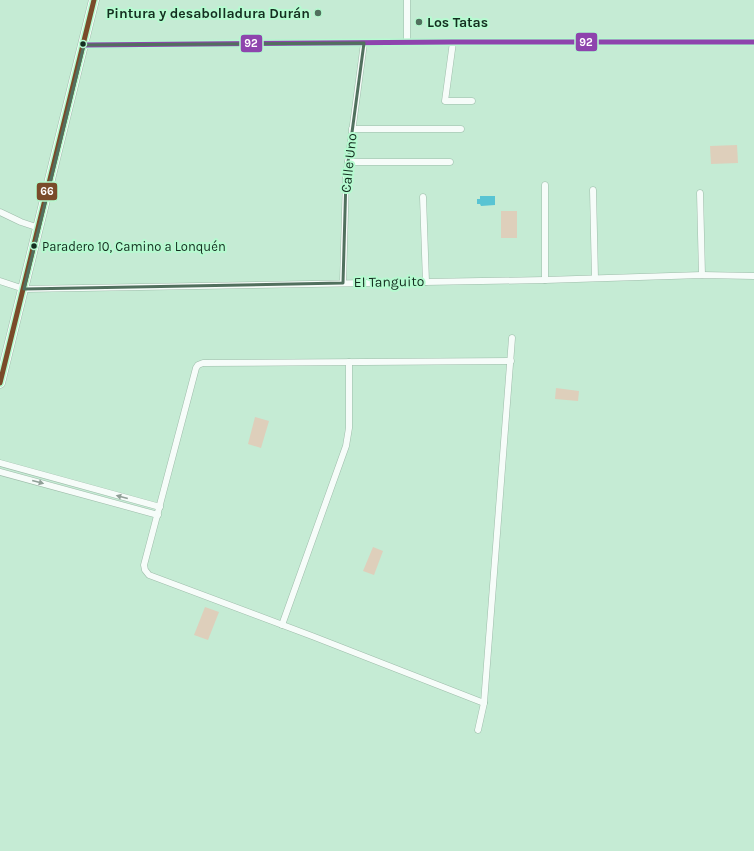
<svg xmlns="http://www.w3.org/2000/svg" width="754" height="851" font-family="Karla,sans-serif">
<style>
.green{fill:#decfbb}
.water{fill:#59c4d3}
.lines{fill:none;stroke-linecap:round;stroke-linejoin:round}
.street-casing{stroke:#9ebcaa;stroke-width:7}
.primary-casing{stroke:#9ebcaa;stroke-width:11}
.street{stroke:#f6fcf9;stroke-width:6}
.primary{stroke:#f6fcf9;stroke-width:10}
.bus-1-casing{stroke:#b6fad0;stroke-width:8}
.bus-2-casing{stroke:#b6fad0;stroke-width:8}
.bus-1{stroke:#7a4b2a;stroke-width:5}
.bus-2{stroke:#8e44ad;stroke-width:5}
.oneway{fill:#909f97}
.marked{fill:none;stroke:#51705e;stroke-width:3;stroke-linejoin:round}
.poi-dot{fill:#51705e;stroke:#b6fad0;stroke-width:1.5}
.bus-dot{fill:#132e1f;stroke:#b6fad0;stroke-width:1.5}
.labels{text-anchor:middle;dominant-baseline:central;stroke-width:4;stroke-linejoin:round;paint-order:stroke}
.bus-label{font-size:13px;fill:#132e1f;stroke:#b6fad0;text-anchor:start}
.poi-label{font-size:14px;font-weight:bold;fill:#132e1f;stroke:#b6fad0;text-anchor:end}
.street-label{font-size:14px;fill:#132e1f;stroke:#b6fad0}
.line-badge{stroke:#b6fad0;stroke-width:1.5}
.badge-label{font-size:11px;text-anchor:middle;font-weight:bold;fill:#fff}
</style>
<rect width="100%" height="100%" fill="#c5ebd4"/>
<!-- green -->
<g class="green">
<polygon points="737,145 738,163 711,164 710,146"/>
<rect x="501" y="211" width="16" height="27"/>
<polygon points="556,388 579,391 578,401 555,399"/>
<polygon points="255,417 269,421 261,448 248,444"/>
<polygon points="373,547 383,551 374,575 363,571"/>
<polygon points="205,607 219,612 208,640 194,635"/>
</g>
<!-- water -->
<polygon class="water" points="480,196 495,196 495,205 481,206 480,204 477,204 477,199 480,199"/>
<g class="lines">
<!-- street casing -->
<g class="street-casing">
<g id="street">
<polyline points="407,42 407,0"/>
<polyline points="453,42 445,101 472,101"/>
<polyline points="84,45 453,42 754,42"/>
<polyline points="352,129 461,129"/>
<polyline points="348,162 450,162"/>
<polyline points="593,190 595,278"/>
<polyline points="700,193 702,275"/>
<polyline points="423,197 426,282"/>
<polyline points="0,212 21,222 39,228"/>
<polyline points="545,280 545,185"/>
<polyline points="0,281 24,289 545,280 702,275 754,276"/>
<polyline points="343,283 346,177 364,43"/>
<polyline points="0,463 160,507"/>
<polyline points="0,472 158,515"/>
<polyline points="282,625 346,446 349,428 349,362"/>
<polyline points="484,703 312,636 149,575 145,570 144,565 196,368 198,365 203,363 511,361"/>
<polyline points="478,730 484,703 512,338"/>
</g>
</g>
<!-- primary casing -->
<g class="primary-casing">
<polyline id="primary" points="0,383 94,0"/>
</g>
<!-- street -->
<use href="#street" class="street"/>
<!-- primary -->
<use href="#primary" class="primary"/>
<!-- bus-1 casing -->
<g class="bus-1-casing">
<polyline id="bus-1" points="0,383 94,0"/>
</g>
<!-- bus-2 casing -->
<g class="bus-2-casing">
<polyline id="bus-2" points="84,45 453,42 754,42"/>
</g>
<!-- bus-1 -->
<use href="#bus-1" class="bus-1"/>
<!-- bus-2 -->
<use href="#bus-2" class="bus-2"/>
</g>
<!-- one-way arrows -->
<defs><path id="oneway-solid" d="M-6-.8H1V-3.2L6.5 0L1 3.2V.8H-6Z"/></defs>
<g class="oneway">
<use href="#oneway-solid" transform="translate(38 482) rotate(15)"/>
<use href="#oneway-solid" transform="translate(122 497) rotate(-165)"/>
</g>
<!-- marked area -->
<path class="marked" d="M 364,43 L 346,177 L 343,283 L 24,289 L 84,45 Z"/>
<!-- markers -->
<g class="poi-dot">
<circle cx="318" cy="13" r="4"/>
<circle cx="419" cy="22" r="4"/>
</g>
<g class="bus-dot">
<circle cx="83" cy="44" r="3.5"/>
<circle cx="34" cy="246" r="3.5"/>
</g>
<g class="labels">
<!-- bus labels -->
<g class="bus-label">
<text x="42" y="246">Paradero 10, Camino a Lonquén</text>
</g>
<!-- poi labels -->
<g class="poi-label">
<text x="310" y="13">Pintura y desabolladura Durán</text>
<text x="427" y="22" text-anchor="start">Los Tatas</text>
</g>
<!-- street labels -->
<g class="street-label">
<text transform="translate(349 163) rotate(-84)">Calle Uno</text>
<text transform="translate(389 282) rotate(-1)">El Tanguito</text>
</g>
</g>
<g class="line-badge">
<rect x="575" y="32" width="23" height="20" rx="4" fill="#8e44ad"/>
<rect x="240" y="34" width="23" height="19" rx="4" fill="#8e44ad"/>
<rect x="36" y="182" width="22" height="19" rx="4" fill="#7a4b2a"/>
</g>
<g class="badge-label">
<text x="586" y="46">92</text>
<text x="251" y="47">92</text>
<text x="47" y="195">66</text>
</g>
</svg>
